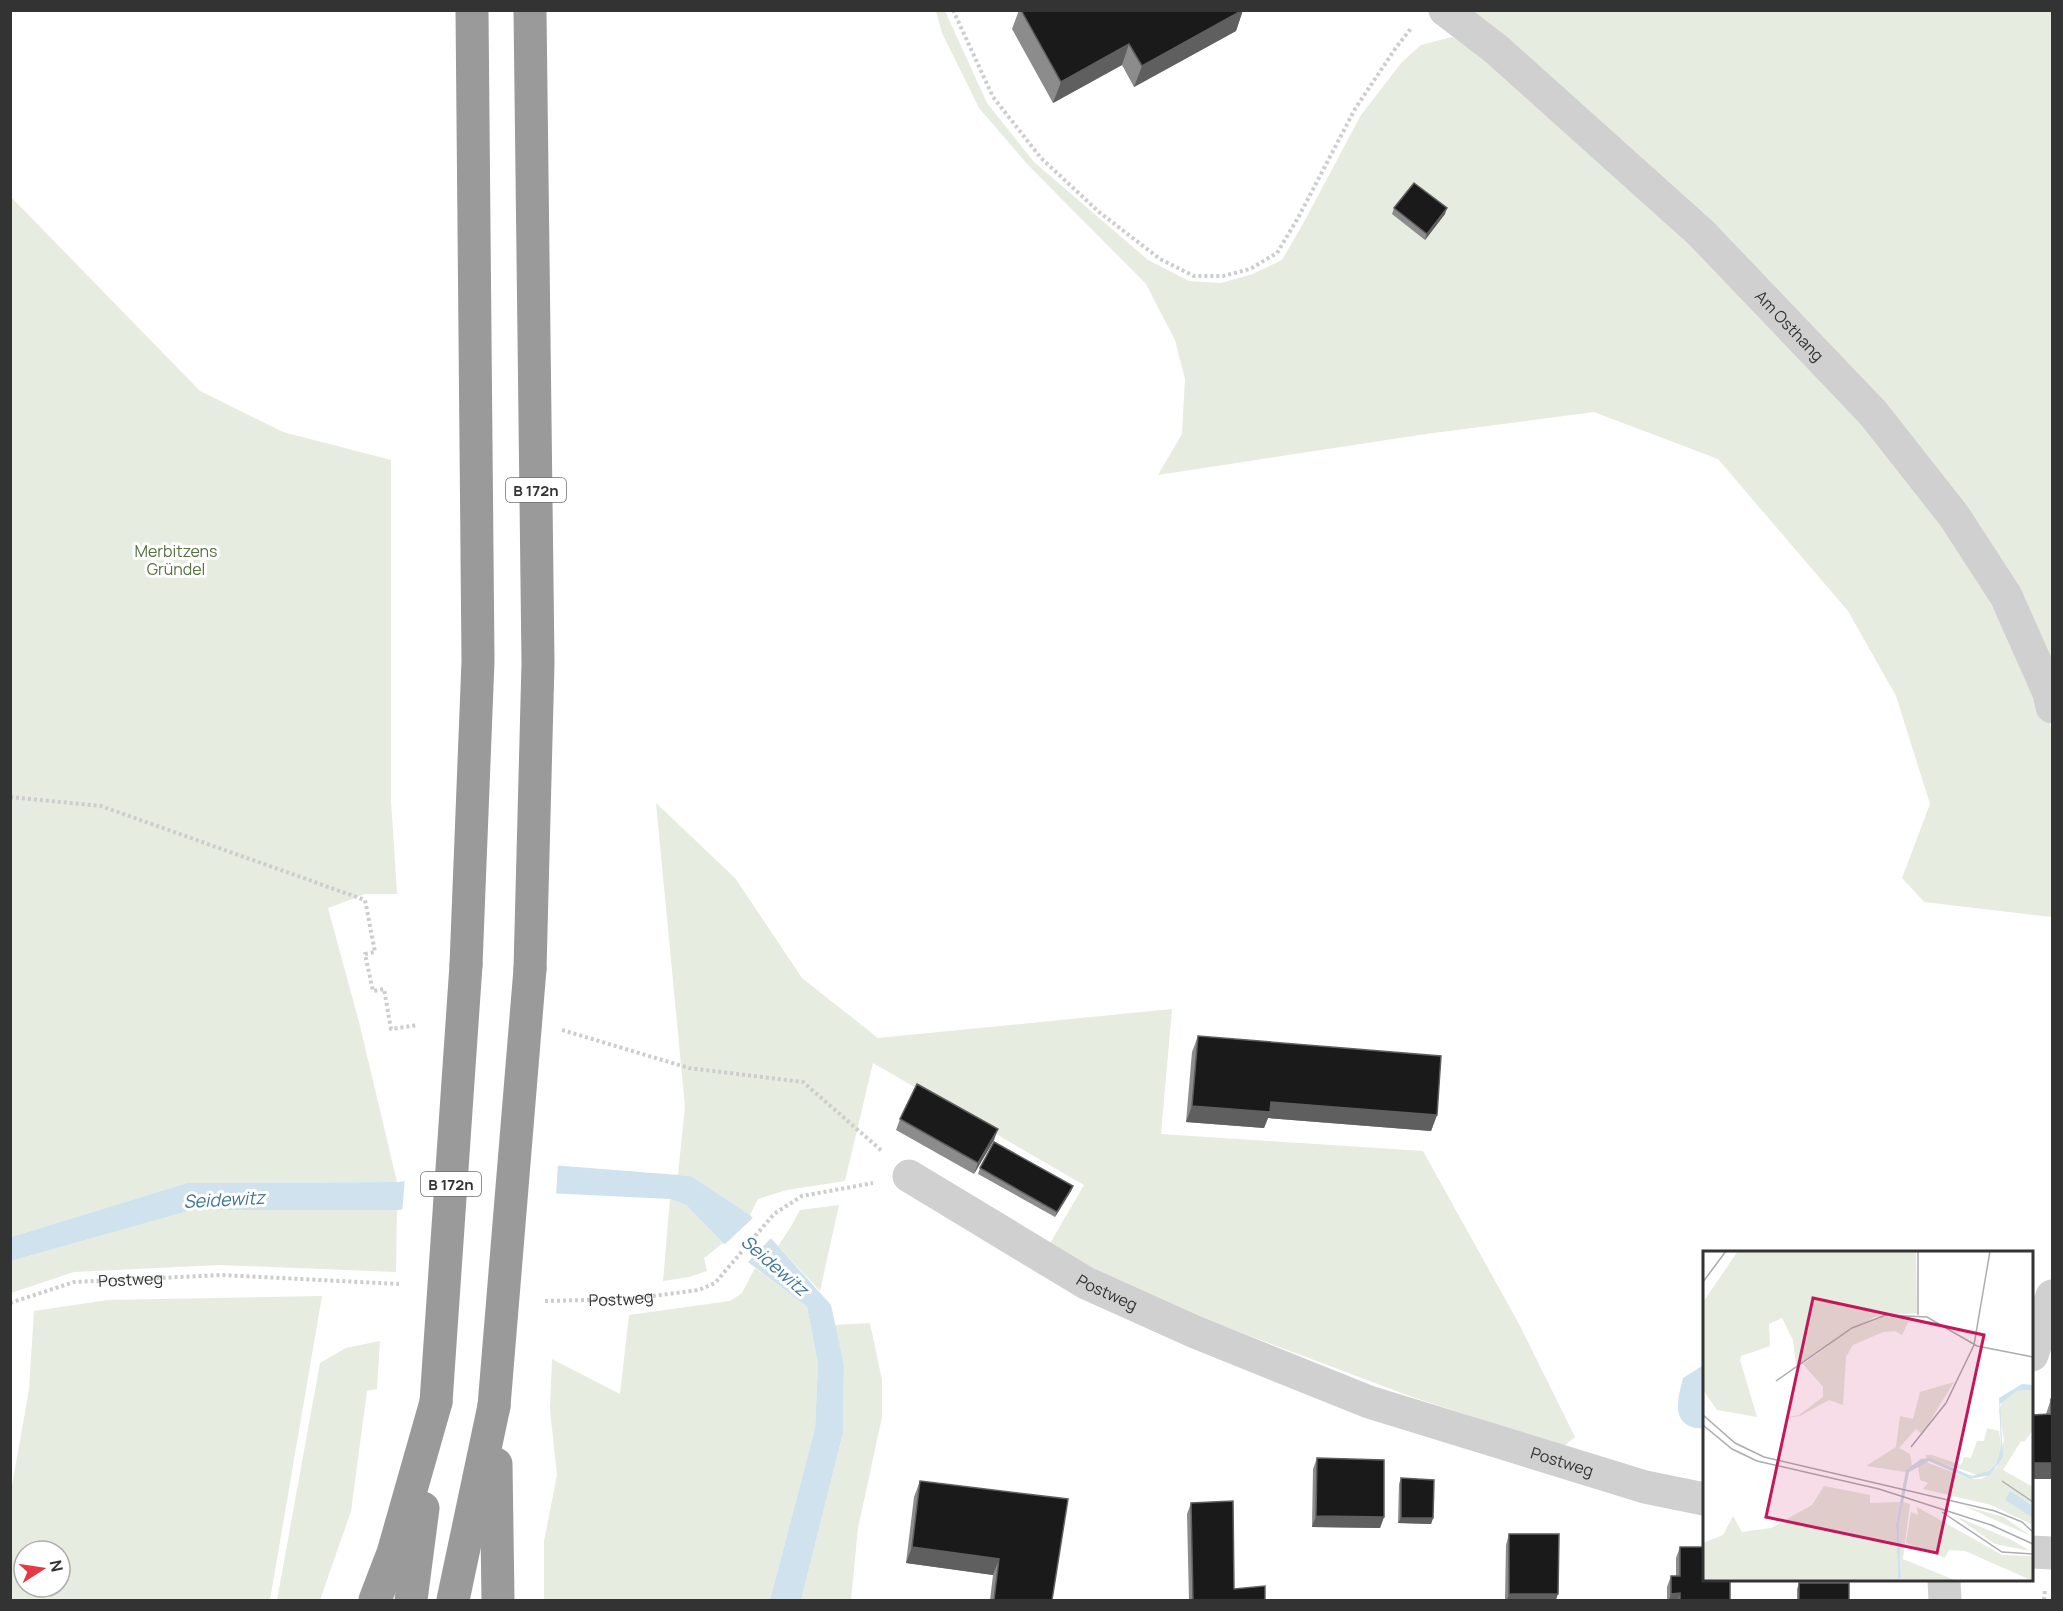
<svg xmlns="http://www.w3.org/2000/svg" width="2063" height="1611" font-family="Manrope,sans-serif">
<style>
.green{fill:#e6ecdf;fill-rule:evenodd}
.water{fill:#cfe2ee}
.pier{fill:#fff}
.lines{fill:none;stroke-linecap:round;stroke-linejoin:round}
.path{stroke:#cdcdcd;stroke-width:4;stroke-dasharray:3 3;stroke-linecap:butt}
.street{stroke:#d0d0d0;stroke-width:33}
.highway{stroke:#9a9a9a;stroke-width:33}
.highway-bridge{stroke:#9a9a9a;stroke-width:33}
.wall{fill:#8c8c8c}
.shaded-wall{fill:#5f5f5f}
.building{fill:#1a1a1a;stroke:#5f5f5f;stroke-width:1.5}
.labels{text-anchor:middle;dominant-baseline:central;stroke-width:6;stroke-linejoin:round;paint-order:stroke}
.shield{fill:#fff;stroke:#707070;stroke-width:1.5}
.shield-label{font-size:15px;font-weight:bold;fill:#333}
.street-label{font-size:16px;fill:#333;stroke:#fff}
.park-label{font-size:16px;fill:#56703f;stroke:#fff}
.water-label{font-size:18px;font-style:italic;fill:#3f7597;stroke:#fff}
.inset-road{fill:none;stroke:#adadad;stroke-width:1.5}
.view{fill:#c2185b;fill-opacity:0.15;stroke:#c2185b;stroke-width:3}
.inset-edge{fill:none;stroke:#333;stroke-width:3}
</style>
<rect width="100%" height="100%" fill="#fff"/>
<!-- green -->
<g class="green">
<polygon points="936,11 945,11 987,103 1034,162 1148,260 1189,281 1221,283 1253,274 1282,260 1304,222 1361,115 1402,62 1421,45 1452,37 1494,60 1691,237 1863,418 1996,597 2040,693 2052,731 2052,917 1924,902 1902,878 1930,804 1896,696 1848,611 1718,459 1594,412 1426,434 1158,475 1182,434 1185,379 1175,340 1146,284 1028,165 979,108 942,33"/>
<polygon points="1461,11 2052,11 2052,675 1958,510"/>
<polygon points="11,197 200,391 283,432 391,460 391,800 397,894 365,894 328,908 359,1022 397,1182 187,1183 11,1237"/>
<polygon points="656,803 735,878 802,978 878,1038 1172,1009 1161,1134 1423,1151 1519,1324 1575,1437 1564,1446 1415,1398 1197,1316 1086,1267 1049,1245 1084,1185 873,1063 845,1181 787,1190 758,1199 750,1215 691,1176 678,1175 685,1106"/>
<polygon points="670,1199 686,1205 723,1243 704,1258 707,1271 689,1277 663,1281"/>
<polygon points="839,1205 820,1291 778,1246 790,1228 800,1210"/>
<polygon points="192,1210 397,1210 396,1272 220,1265 74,1272 11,1293 11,1261"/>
<polygon points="755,1268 807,1307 818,1364 815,1428 770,1600 544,1600 544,1541 557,1475 550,1410 552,1359 620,1394 629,1315 730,1301 742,1293"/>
<path d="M 322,1296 L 270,1600 L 11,1600 L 11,1491 L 29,1390 L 34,1311 L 108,1300 ZM 24,1551 L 60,1551 L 60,1587 L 24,1587 Z"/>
<polygon points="870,1323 882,1380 882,1417 858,1528 851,1600 801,1600 843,1433 844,1365 835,1325"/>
<polygon points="380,1341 377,1389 367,1391 351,1511 320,1600 277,1600 320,1363 346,1348"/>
</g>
<!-- water -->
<g class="water">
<polygon points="551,1165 691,1176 750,1215 831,1305 844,1365 843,1433 801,1600 770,1600 815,1428 818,1364 807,1307 723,1243 686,1205 670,1199 547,1193 397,1210 192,1210 11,1261 11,1237 187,1183 397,1182"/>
<path d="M 1702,1366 L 1704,1367 L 1704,1429 C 1699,1428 1690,1428 1686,1424 C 1672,1414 1680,1391 1683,1378 Z"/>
</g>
<!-- pier -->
<g class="pier">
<polygon points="551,1162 558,1163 556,1196 402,1213 405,1178"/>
<polygon points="755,1216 773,1236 748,1262 747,1266 723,1246"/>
</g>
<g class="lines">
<!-- path -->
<g class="path">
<polyline points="953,10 993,97 1041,158 1099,212 1160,259 1194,276 1223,276 1250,269 1277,253 1298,218 1355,109 1395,49 1412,27"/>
<polyline points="10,797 101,806 365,900 375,952 365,954 373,991 384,989 391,1029 418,1025"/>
<polyline points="562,1030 689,1068 803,1082 882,1151"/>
<path id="s1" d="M 545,1301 L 629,1299 L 699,1290 L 715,1283 L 774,1214 L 802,1196 L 873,1183"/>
<path id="s2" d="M 10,1303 L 74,1282 L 222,1275 L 399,1284"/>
<polyline points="2044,1600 2045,1589"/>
</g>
<!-- street -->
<g class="street">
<path id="s3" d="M 1445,10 L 1496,49 L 1701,233 L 1873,413 L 1954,516 L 2006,596 L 2049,693 L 2052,707"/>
<path id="s4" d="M 909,1176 L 1086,1283 L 1195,1332 L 1369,1402 L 1645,1487 L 1704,1499"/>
<polyline points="2032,1355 2052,1296"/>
<polyline points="2032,1552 2052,1553"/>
<polyline points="1944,1580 1945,1600"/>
</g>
<!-- highway -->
<g class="highway">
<polyline points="530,10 538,663 530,969"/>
<polyline points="466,965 478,661 472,10"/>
<polyline points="496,1464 498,1600"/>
<polyline points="375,1600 393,1553 436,1402"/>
<polyline points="411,1600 423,1508"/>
<polyline points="453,1600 494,1406"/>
</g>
<!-- highway-bridge -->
<g class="highway-bridge">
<polyline points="436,1402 466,965"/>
<polyline points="494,1406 530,969"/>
</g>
</g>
<!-- wall -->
<g class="wall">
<polygon points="1019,10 1243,10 1236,31 1134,87 1122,65 1053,103 1012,29"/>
<polygon points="1394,208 1445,214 1425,240 1392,214"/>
<polygon points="1198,1036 1437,1115 1431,1131 1268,1118 1264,1128 1186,1122 1192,1052"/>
<polygon points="900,1119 994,1140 974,1174 896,1130"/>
<polygon points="980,1168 1073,1186 1071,1191 1055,1217 978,1174"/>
<polygon points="2051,1399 2052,1479 2031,1479 2031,1415 2046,1414"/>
<polygon points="1317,1458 1384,1517 1380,1528 1312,1527 1313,1469"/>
<polygon points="1401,1478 1433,1518 1431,1524 1398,1523 1399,1484"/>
<polygon points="920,1481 1052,1600 990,1600 993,1575 906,1563 914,1497"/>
<polygon points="1191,1503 1234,1589 1265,1600 1189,1600 1187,1514"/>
<polygon points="1509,1534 1556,1600 1505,1600 1506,1545"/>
<polygon points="1680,1547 1730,1600 1667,1600 1667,1587 1671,1576 1676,1576 1676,1558"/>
<polygon points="1799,1583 1849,1600 1797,1600 1797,1589"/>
</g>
<!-- shaded-wall -->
<g class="shaded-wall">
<polygon points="1243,10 1236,31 1134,87 1142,66"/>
<polygon points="1129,44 1122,65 1053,103 1061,82"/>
<polygon points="1447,208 1445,214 1425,240 1427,234"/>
<polygon points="1271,1102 1437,1115 1431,1131 1268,1118 1264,1128 1186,1122 1192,1106"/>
<polygon points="998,1129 994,1140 974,1174 978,1163"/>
<polygon points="1073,1186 1071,1191 1055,1217 1057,1212"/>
<rect x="2031" y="1463" width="21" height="16"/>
<polygon points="1316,1516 1384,1517 1380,1528 1312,1527"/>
<polygon points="1401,1518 1433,1518 1431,1524 1398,1523"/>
<polygon points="912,1547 999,1559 993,1575 906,1563"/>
<polygon points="1680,1593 1678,1600 1669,1600 1671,1594"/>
<polygon points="1509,1594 1558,1594 1556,1600 1507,1600"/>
</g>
<!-- building -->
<g class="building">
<polygon points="1021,10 1243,10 1142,66 1129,44 1061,82"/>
<polygon points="1414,183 1447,208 1427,234 1394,208"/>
<polygon points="1198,1036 1441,1056 1437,1115 1271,1102 1270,1112 1192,1106"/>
<polygon points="917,1084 998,1129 978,1163 900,1119"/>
<polygon points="994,1142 1073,1186 1057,1212 980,1168"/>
<polygon points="2051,1399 2052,1399 2052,1463 2031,1463 2031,1415 2051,1414"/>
<polygon points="1317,1458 1384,1460 1384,1517 1316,1516"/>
<polygon points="1401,1478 1434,1480 1433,1518 1401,1518"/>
<polygon points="920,1481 1068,1499 1052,1600 994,1600 999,1559 912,1547"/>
<polygon points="1233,1501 1234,1589 1265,1586 1265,1600 1193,1600 1191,1503"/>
<polygon points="1509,1534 1559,1534 1558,1594 1509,1594"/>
<polygon points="1680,1547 1704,1547 1704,1580 1730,1580 1730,1600 1680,1600 1680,1593 1671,1594 1671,1576 1680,1576"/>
<rect x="1799" y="1583" width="50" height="17"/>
</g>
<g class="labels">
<!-- shield labels -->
<g class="shield">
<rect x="506" y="478" width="60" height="24" rx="4.5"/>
<rect x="421" y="1172" width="60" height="24" rx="4.5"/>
</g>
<g class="shield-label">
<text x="536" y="490">B 172n</text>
<text x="451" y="1184">B 172n</text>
</g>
<!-- street labels -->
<g class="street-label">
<text stroke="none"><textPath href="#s3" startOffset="468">Am Osthang</textPath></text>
<text stroke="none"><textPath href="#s2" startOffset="124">Postweg</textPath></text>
<text stroke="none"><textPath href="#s4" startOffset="230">Postweg</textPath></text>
<text stroke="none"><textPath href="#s1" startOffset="76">Postweg</textPath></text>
<text stroke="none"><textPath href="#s4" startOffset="716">Postweg</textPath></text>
</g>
<!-- park labels -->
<g class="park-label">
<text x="176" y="551">Merbitzens<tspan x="176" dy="18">Gründel</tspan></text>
</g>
<!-- water labels -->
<g class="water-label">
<text transform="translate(224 1199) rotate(-3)">Seidewitz</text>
<text transform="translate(775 1265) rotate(41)">Seidewitz</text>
</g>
</g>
<!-- overview -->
<g transform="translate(1703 1251)">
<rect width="330" height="330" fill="#fff"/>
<path d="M 35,0 L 213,0 L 214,62 L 171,66 L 93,115 L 90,89 L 79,67 L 66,73 L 67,95 L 38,105 L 37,109 L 54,166 L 14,159 L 0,139 L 0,51 ZM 183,65 L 208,65 L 199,84 L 192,80 L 180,81 L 150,94 L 143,106 L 140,154 L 126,149 L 97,165 L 76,168 L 96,164 L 120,146 L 120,136 L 100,113 L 149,78 ZM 251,131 L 219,183 L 213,178 L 196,197 L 207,203 L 209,214 L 203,221 L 163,215 L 193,196 L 197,165 L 210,168 L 217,141 ZM 330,139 L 330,179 L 321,191 L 318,190 L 300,219 L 330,236 L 330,274 L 288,254 L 220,238 L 225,232 L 217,229 L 215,215 L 220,210 L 267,228 L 279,228 L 294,216 L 301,189 L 296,160 L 299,150 L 314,140 ZM 284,177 L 296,180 L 298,196 L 293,213 L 278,225 L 223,207 L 223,204 L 229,204 L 258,214 L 261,206 L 268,207 L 274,190 L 281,190 ZM 121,235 L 167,244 L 167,252 L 197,251 L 193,273 L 195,330 L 0,329 L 0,292 L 20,284 L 30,265 L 39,281 L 68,277 L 109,254 ZM 200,251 L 207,253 L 200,308 L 254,330 L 198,330 L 196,273 ZM 261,255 L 301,266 L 328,285 ZM 214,256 L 299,304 L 329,305 L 330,330 L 262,300 L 246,299 L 242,307 L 203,292 L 208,261 L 215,264 ZM 252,265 L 309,289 L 327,300 L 292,293 Z" fill="#e6ecdf"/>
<path d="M 319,133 L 330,134 L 330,139 L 314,140 L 297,153 L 300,206 L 287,224 L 267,228 L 226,210 L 206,221 L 196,273 L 198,327 L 195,330 L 193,273 L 203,219 L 218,208 L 227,207 L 269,225 L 285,220 L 293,213 L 298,196 L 296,147 ZM 307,240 L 330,255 L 330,267 L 302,249 Z" fill="#cfe2ee"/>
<path class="inset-road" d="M 215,0 L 215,64M 0,31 L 23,0M 73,130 L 149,77 L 183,64 L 224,66 L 274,95 L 330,106M 0,164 L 32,192 L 61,206 L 292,260 L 319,271 L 330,281M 0,174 L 29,198 L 54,210 L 176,238 L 291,275M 208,196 L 243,152 L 271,94 L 287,0M 299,230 L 330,251M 239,261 L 299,301 L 330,303M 288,274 L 330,293"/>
<path class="view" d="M 110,47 L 281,84 L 234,302 L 63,266 Z"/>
<rect width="330" height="330" class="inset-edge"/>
</g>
<!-- border -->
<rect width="2063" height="1611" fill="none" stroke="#333333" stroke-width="24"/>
<!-- north arrow -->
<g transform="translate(42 1569) rotate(78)"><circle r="28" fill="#ffffff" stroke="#adadad" stroke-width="1.5"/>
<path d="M0-4.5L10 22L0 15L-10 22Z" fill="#e63946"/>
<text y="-9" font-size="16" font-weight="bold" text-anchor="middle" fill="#333333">N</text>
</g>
</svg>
